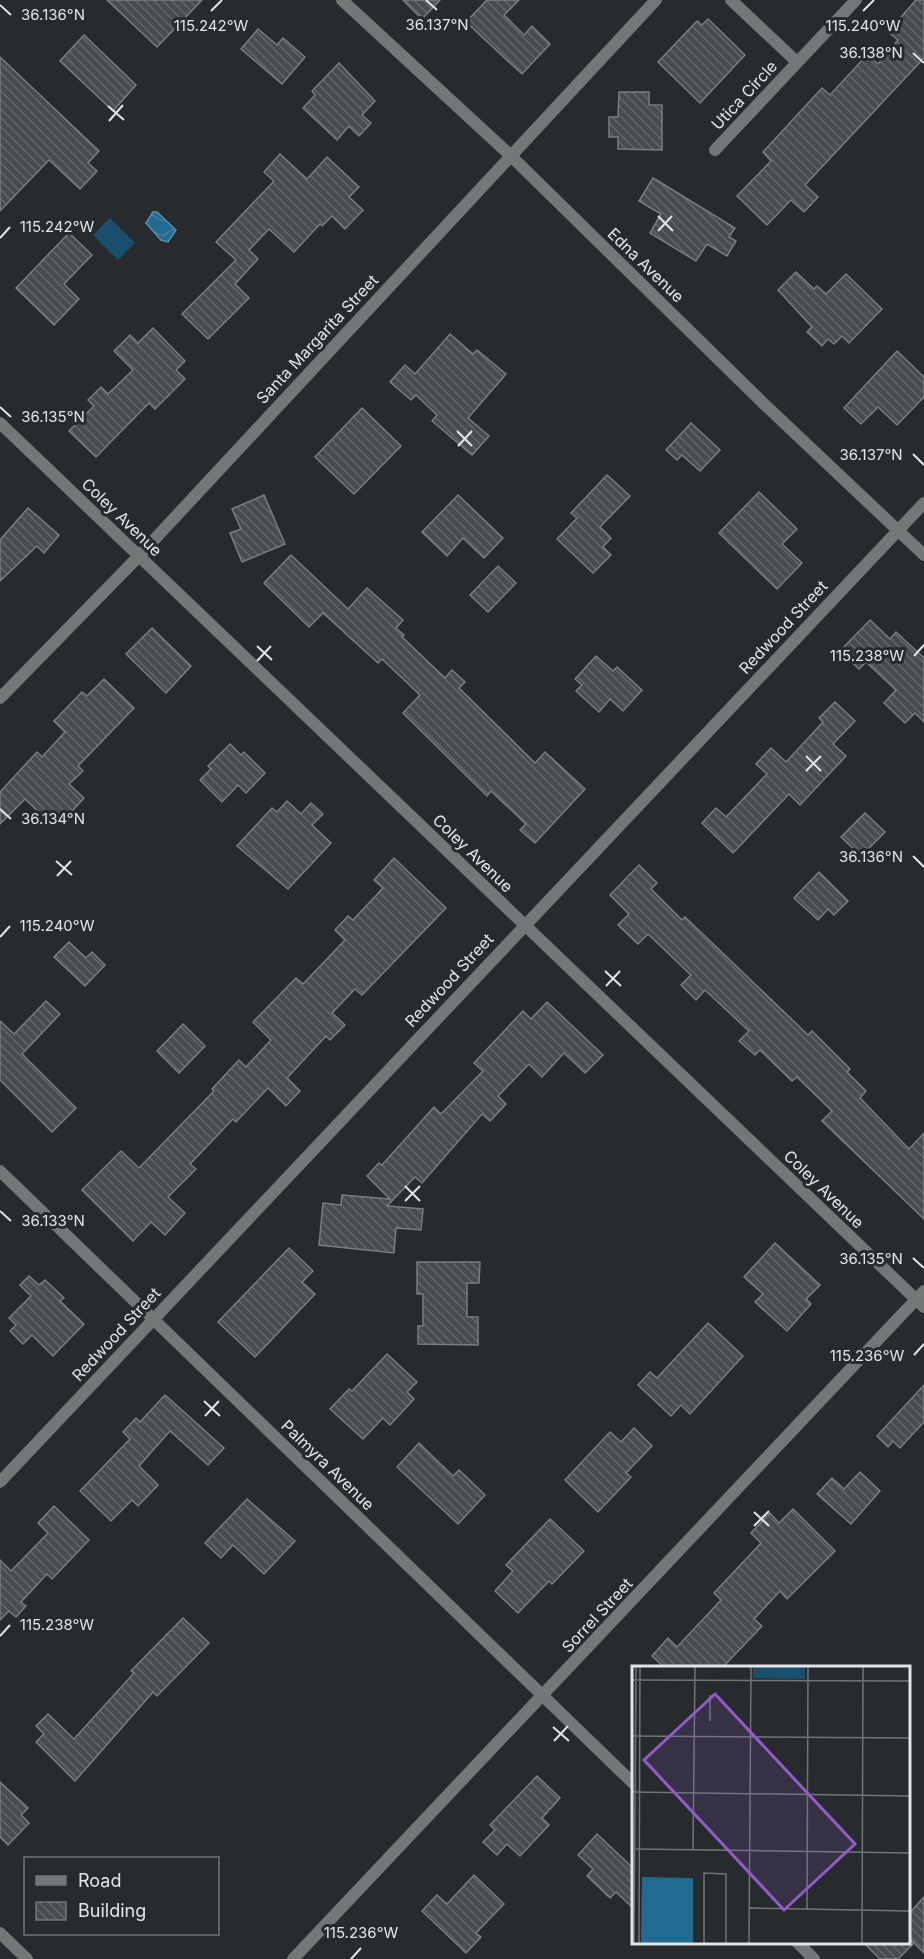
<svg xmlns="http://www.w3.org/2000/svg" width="924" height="1959" font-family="Inter,sans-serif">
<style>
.green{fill:#1a506d}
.water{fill:url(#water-waves);stroke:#5b8faa;stroke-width:1.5}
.building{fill:url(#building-back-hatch);stroke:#797e82;stroke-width:1.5}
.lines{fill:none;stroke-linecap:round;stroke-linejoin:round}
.minor{stroke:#747778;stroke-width:12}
.tertiary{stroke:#747778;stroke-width:12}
.ticks{fill:none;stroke:#e2e5e7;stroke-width:2}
.labels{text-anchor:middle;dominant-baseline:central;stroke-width:6;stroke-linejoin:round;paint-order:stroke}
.street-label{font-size:16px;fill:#e2e5e7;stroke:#272b2e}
.inset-road{fill:none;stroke:#727578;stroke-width:1.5}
.view{fill:#955ac9;fill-opacity:0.15;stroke:#955ac9;stroke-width:3}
.inset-edge{fill:none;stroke:#e2e5e7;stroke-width:3}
.ticks-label{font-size:15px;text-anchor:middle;fill:#e2e5e7;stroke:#272b2e;stroke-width:6;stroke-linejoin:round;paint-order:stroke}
</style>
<defs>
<pattern id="water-waves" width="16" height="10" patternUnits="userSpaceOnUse" patternTransform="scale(1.5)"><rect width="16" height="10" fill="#216a90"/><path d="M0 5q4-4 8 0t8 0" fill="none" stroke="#417fa0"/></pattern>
<pattern id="building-back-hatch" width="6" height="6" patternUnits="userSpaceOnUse" patternTransform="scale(1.5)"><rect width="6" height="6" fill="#474c4f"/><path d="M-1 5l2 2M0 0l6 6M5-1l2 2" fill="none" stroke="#616668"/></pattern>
</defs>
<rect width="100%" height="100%" fill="#272b2e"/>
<!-- green -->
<polygon class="green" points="110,218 135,243 118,260 93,235"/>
<!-- water -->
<polygon class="water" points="153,212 157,212 176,230 168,242 161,240 146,223"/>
<!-- building -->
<g class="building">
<polygon points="107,0 202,0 157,47"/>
<polygon points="403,0 440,0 422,19"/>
<polygon points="487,0 519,0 504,15 524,35 532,26 550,44 522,74 466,22"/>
<polygon points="916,0 924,0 924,58 805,185 818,197 804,212 791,200 767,225 737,196 771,161 763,152 822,88 830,95 867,55 878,64 898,40 888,32"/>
<polygon points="708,19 745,55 700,103 658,62 697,21 702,25"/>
<polygon points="258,29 277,45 283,38 305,57 282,84 241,49"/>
<polygon points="84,35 136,85 113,111 60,61"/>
<polygon points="0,57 99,151 88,163 97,171 80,189 49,160 0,211"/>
<polygon points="339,63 375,101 362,115 371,123 359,136 349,126 337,140 303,108 315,95 312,91"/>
<polygon points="619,92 649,92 649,105 662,105 662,150 618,149 618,137 609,137 609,117 618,117"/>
<polygon points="280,154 307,179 327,157 359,187 349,197 363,210 345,229 332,216 322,226 320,224 294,252 269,229 249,250 258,259 235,284 249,298 208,339 182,314 236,260 216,242 274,181 264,172"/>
<polygon points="653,178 735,228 729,237 736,241 727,256 707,244 696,261 650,233 661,214 639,201"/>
<polygon points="69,233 92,255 64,284 79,299 54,325 16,288"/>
<polygon points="796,272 814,289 817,286 826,294 846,274 882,309 849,343 842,336 834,344 828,339 822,346 807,332 812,327 778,290"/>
<polygon points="153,328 185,361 176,370 185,379 155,409 149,403 96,457 69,431 94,406 88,400 101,387 108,394 133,370 114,351 130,335 138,343"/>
<polygon points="450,334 473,354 477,350 506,374 468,418 489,436 472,455 432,421 437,415 416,395 411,400 390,382 405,365 415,374"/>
<polygon points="897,351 924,377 924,397 897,425 878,407 861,424 844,408"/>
<polygon points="362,408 401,446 354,494 315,457"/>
<polygon points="691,423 720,450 700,471 682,455 677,460 666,450"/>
<polygon points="607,475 630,496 600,527 611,538 603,547 611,555 593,573 557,539 577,518 571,513"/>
<polygon points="759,492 797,529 782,544 802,563 777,589 719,533"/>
<polygon points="264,495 285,544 242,562 230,533 241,529 232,509"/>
<polygon points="458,495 503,538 484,558 463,538 447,556 422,532"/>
<polygon points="28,508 59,535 44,553 37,546 0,581 0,540"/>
<polygon points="291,555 348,609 367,588 403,620 396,628 404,635 402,637 445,678 452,670 465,682 459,688 535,763 545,752 585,789 535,843 520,830 526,824 491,791 487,796 403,713 420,695 382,659 378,663 323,613 309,627 264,583"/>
<polygon points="498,566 516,583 488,612 470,595"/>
<polygon points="870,620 890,639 896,632 924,658 924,722 915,713 905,723 884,703 896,690 866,662 859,669 840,651"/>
<polygon points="152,628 191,666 166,693 126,654"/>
<polygon points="596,656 613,671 617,667 642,690 623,711 610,699 599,712 576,691 582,685 575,679"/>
<polygon points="104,679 134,708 78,766 83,771 69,784 84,798 61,823 50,812 45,818 25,799 0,824 0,792 37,752 42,757 65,732 54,721 82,692 87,696"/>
<polygon points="835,702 855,721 833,744 846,756 800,805 789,794 733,853 702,823 716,808 726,817 767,774 756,764 771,748 786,762 823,722 819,718"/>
<polygon points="230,744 241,755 244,752 265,773 246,793 238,785 222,802 200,780 211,769 208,766"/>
<polygon points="287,801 301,814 311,803 323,814 312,825 331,843 288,889 237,846 272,808 277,812"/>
<polygon points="865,813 885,832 861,856 841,837"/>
<polygon points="394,858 446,908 362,995 355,989 332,1013 345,1025 330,1040 326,1036 287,1078 300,1091 286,1106 268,1088 236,1122 233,1119 190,1164 196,1169 168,1197 185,1213 165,1235 151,1222 133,1241 82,1190 121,1151 139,1168 214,1091 212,1089 239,1060 246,1067 271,1040 253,1022 296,978 303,984 345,940 335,930 348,916 353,920 383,888 374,880"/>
<polygon points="639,865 657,883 651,889 682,920 685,917 808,1035 812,1031 850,1069 847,1072 866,1091 860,1098 909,1149 924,1133 924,1219 822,1121 832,1111 797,1077 792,1081 760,1050 755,1055 739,1041 749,1031 705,990 696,1000 681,985 691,975 648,934 638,944 618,925 629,914 610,895"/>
<polygon points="819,872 848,901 834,915 828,909 818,920 794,898"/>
<polygon points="69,942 86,958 92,952 105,965 85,986 54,957"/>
<polygon points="46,1001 60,1014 22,1054 76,1108 52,1132 0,1080 0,1021 14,1034"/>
<polygon points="547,1002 603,1055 585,1073 564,1053 542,1077 529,1064 498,1096 506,1104 490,1121 482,1114 422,1183 415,1177 387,1206 423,1209 421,1230 396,1228 394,1253 319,1245 323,1203 341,1205 342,1195 390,1199 367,1176 379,1163 382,1165 434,1107 441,1114 483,1071 474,1063 523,1011 531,1019"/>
<polygon points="183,1024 205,1046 179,1073 157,1051"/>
<polygon points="775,1243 820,1285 806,1299 811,1304 787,1331 755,1302 763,1294 744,1277"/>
<polygon points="289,1248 313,1271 302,1282 315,1294 255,1357 218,1322"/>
<polygon points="417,1262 480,1262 479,1283 467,1283 467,1317 478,1317 478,1345 418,1344 418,1326 423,1326 423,1294 417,1294"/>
<polygon points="29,1276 39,1285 45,1280 64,1298 60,1301 84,1324 53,1356 32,1335 23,1344 10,1331 16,1325 9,1318 31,1296 20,1285"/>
<polygon points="708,1323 743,1356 690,1414 681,1405 671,1416 638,1385 650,1372 657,1378"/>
<polygon points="387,1354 417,1382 407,1392 414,1399 390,1425 383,1418 363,1439 330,1409 349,1389 352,1391"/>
<polygon points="924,1385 924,1422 900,1448 893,1441 888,1447 877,1436"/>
<polygon points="165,1395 224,1448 208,1465 170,1431 139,1466 158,1485 138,1506 132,1500 111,1521 80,1491 130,1439 123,1432 136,1418 140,1422"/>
<polygon points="634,1428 652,1446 626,1473 631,1477 598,1512 565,1480 610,1432 621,1442"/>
<polygon points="419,1443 453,1476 459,1470 485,1495 458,1524 397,1467"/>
<polygon points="860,1472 880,1491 851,1524 817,1494 832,1478 844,1489"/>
<polygon points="247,1499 295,1541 264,1574 233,1545 221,1558 205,1543"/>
<polygon points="54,1506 89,1540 52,1579 47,1574 21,1602 26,1606 16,1617 9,1611 0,1620 0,1560 11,1571 48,1533 38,1523"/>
<polygon points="793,1509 835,1551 787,1599 780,1591 754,1619 762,1626 722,1668 665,1668 652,1656 668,1638 677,1647 721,1600 714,1593 761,1543 751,1533 770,1513 779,1523"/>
<polygon points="550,1519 584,1551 552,1584 549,1581 518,1613 495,1591 513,1571 506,1565"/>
<polygon points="183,1618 209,1643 157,1696 153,1692 75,1781 36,1742 44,1734 36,1726 48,1714 74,1739 134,1673 131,1671"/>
<polygon points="537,1776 560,1798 542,1818 549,1825 520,1856 507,1844 497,1855 483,1842 495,1830 490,1825"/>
<polygon points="0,1782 28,1808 21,1815 29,1823 8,1845 0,1837"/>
<polygon points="597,1834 633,1868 633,1908 616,1892 610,1898 587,1876 593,1869 578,1855"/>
<polygon points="474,1875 504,1904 476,1933 481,1937 466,1953 422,1911 437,1895 447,1904"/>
<polygon points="924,1897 924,1953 914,1943 898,1959 880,1959 863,1942 913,1942 908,1937 908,1915"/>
</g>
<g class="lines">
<!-- minor -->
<g class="minor">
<polyline points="731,0 797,62"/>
<polyline points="715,150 856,0"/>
<polyline points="0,423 924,1307"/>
<polyline points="0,698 139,556 656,0"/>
<polyline points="0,1171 633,1783"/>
<polyline points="0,1482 924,503"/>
<polyline points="0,1933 27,1959"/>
<polyline points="797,1942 814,1959"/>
<polyline points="293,1959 924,1291"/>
</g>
<!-- tertiary -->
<polyline class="tertiary" points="342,0 510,155 763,403 924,555"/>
</g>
<!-- ticks -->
<path class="ticks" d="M 426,0 L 437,10M 0,5 L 11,15M 211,11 L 222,0M 863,11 L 874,0M 913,53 L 924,63M 108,106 L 124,120M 109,121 L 123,105M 658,216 L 673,231M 658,231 L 672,216M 0,238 L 10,227M 0,407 L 11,417M 457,431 L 472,446M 458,446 L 472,431M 913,454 L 924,465M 257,646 L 272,660M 914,656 L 924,645M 257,661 L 271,646M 806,756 L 821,771M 806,771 L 821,756M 0,809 L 11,819M 913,856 L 924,867M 56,861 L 72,875M 57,876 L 71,861M 0,937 L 10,926M 605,971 L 621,986M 606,986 L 620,971M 405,1186 L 420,1201M 405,1201 L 420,1186M 0,1211 L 11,1221M 913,1258 L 924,1268M 914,1355 L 924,1344M 204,1401 L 220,1416M 205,1416 L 219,1401M 754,1512 L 769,1526M 754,1526 L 769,1511M 0,1636 L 10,1625M 553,1727 L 569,1741M 554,1741 L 568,1726M 351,1959 L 361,1948"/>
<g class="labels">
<!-- street labels -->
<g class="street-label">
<text transform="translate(744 95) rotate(-47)">Utica Circle</text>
<text transform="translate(646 265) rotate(44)">Edna Avenue</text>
<text transform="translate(317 339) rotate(-47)">Santa Margarita Street</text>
<text transform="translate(122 517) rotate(44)">Coley Avenue</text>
<text transform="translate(783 627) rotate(-47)">Redwood Street</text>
<text transform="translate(473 853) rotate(44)">Coley Avenue</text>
<text transform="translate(449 980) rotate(-47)">Redwood Street</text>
<text transform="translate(824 1189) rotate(44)">Coley Avenue</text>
<text transform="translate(116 1334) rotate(-47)">Redwood Street</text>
<text transform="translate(328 1465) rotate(44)">Palmyra Avenue</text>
<text transform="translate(597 1615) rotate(-47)">Sorrel Street</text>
</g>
</g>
<!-- overview -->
<g transform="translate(632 1666)">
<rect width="278" height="278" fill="#272b2e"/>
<path d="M 121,0 L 173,0 L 173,13 L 121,12 Z" fill="#1a506d"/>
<path d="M 10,211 L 61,212 L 61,277 L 9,277 Z" fill="#216a90"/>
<path class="inset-road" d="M 0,14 L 278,15M 78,55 L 78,29M 0,70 L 278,72M 0,126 L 278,130M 4,183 L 278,187M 61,183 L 63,0M 118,242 L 278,245M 175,243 L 176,0M 2,277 L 4,0M 7,277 L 8,0M 72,277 L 72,207 L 94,208 L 94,277M 117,277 L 119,0M 230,277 L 231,0"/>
<path class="view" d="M 83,28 L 223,178 L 152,244 L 12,94 Z"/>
<rect width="278" height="278" class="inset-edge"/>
</g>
<g class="ticks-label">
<text x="53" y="20">36.136°N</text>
<text x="437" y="30">36.137°N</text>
<text x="211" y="31">115.242°W</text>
<text x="863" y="31">115.240°W</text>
<text x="871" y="58">36.138°N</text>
<text x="57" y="232">115.242°W</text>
<text x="53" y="422">36.135°N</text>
<text x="871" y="460">36.137°N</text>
<text x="867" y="661">115.238°W</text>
<text x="53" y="824">36.134°N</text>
<text x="871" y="862">36.136°N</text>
<text x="57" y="931">115.240°W</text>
<text x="53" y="1226">36.133°N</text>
<text x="871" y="1264">36.135°N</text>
<text x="867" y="1361">115.236°W</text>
<text x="57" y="1630">115.238°W</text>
<text x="361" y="1938">115.236°W</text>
</g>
<!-- legend -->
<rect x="24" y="1857" width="195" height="78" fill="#272b2e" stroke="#727578" stroke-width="1.5"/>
<rect x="36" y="1876" width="30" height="9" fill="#747778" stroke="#727578" stroke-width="1.5"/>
<text x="78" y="1887" font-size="18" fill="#e2e5e7">Road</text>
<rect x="36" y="1902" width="30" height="18" fill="url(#building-back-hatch)" stroke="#727578" stroke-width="1.5"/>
<text x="78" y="1917" font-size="18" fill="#e2e5e7">Building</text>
</svg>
